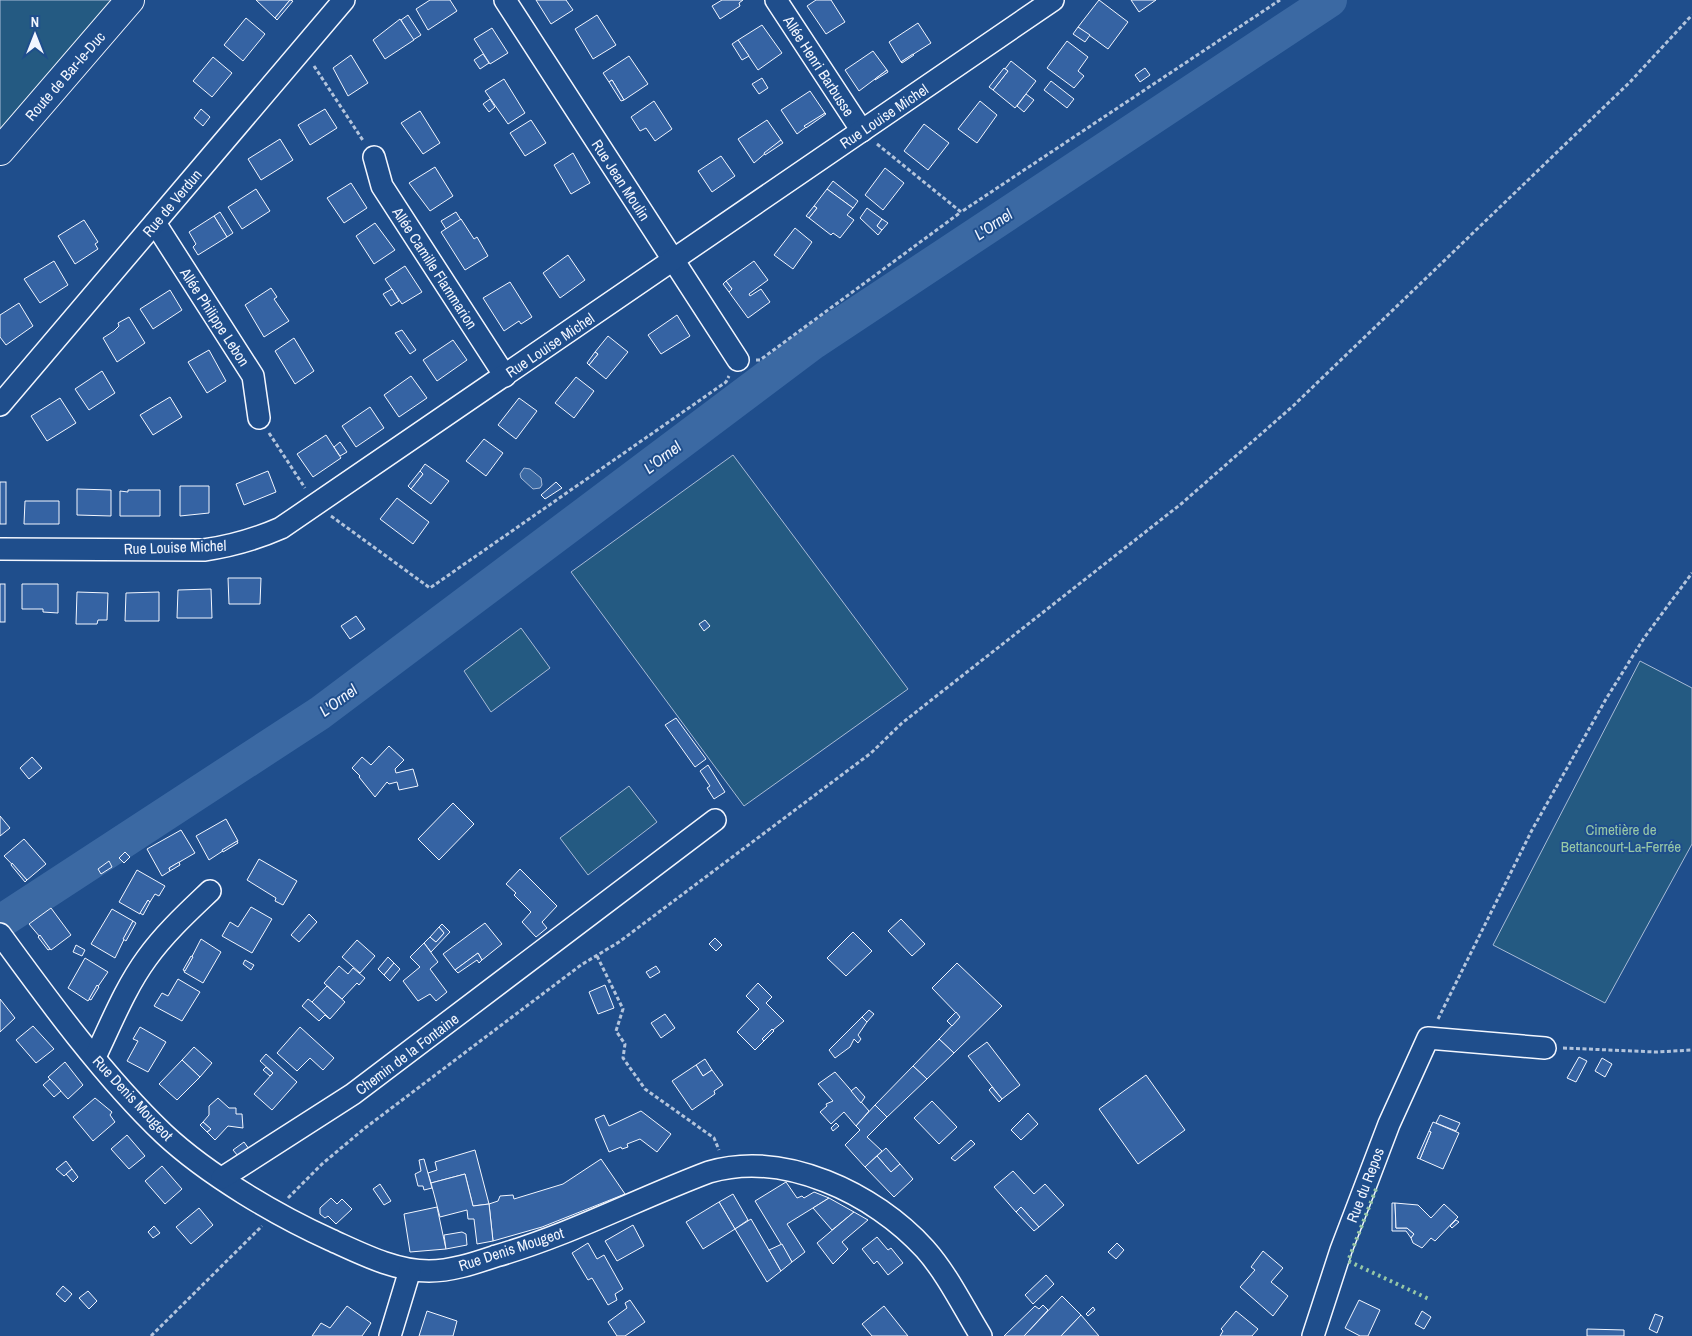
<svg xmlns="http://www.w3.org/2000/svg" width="1692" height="1336" font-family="'Archivo Narrow',sans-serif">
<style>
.green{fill:#245a82;stroke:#a8bbd7}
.water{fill:#3b69a3;stroke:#a8bbd7}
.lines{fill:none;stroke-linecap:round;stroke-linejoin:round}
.river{stroke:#3b69a3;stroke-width:34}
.building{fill:#3563a3;stroke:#f2f6ff}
.minor-casing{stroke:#f2f6ff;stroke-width:24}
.major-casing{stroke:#f2f6ff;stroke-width:30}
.path{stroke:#b3c4dc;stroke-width:3;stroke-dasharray:4 2.5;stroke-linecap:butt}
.minor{stroke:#1f4e8c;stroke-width:21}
.major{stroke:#1f4e8c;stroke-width:28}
.hedge{stroke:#97c8a6;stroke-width:4;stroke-dasharray:2.5 4;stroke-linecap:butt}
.labels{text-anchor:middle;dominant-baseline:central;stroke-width:4;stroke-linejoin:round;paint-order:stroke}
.street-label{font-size:15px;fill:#f2f6ff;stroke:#1f4e8c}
.park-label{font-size:15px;fill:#97c8a6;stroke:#1f4e8c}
.water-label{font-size:16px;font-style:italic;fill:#f2f6ff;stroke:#1f4e8c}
</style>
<rect width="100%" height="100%" fill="#1f4e8c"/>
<!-- green -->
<g class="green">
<polygon points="0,0 137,0 0,160"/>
<polygon points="733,455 908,689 744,806 571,572"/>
<polygon points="521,628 550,668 491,712 464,671"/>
<polygon points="1640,661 1692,688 1692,844 1605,1003 1493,945"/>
<polygon points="629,786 657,822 588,875 560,838"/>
</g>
<!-- water -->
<polygon class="water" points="524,468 530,469 541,478 542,485 540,488 533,489 521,478 520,474"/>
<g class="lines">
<!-- river -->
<polyline class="river" points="0,922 320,713 814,342 1330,0"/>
</g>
<!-- building -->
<g class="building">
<polygon points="256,0 290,0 275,18"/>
<polygon points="290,0 293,1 277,20 275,18"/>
<polygon points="430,0 450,0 457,11 428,30 416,9"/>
<polygon points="536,0 566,0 573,10 551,24"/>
<polygon points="722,0 743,0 739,3 740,6 720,19 712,6"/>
<polygon points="816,0 831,0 845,22 826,34 807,6"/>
<polygon points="1099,0 1128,22 1108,49 1078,27"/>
<polygon points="1131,0 1156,0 1139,12"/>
<polygon points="408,15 421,35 413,40 401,20"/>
<polygon points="597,15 616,45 593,59 575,29"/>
<polygon points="246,18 265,34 243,61 224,45"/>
<polygon points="400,19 414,40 385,59 373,40"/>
<polygon points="918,23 931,43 901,62 889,42"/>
<polygon points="762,25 782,53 758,70 738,40"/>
<polygon points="1078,27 1090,35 1085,42 1073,34"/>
<polygon points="492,28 508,53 490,64 474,39"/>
<polygon points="738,40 749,56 742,60 732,44"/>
<polygon points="1067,41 1088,57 1078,71 1084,76 1074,88 1047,68"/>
<polygon points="873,51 887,70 859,91 845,70"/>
<polygon points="483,54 489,63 480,69 474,60"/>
<polygon points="913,54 914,55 902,63 901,62"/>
<polygon points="351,55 368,83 348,96 333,68"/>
<polygon points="629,56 648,84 624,100 612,80 609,82 603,73"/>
<polygon points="213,57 232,73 212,97 193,81"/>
<polygon points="1011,61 1036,81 1015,108 993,90 1008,71 1005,69"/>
<polygon points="1004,68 1008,71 993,90 989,87"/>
<polygon points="1145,68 1150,75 1140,82 1135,75"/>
<polygon points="887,70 888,72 875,80 875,79"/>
<polygon points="762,78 768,88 759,94 752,84"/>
<polygon points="504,79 525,113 508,124 485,91"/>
<polygon points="612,80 624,100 621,101 609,82"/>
<polygon points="1051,81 1074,99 1067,108 1044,90"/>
<polygon points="810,91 825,113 797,134 781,110"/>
<polygon points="1026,94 1034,100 1024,112 1017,106"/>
<polygon points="490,99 495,107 489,112 483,104"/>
<polygon points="654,101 672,129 655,141 646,128 640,131 631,117"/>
<polygon points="980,101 997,115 977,143 958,129"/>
<polygon points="201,109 210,117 203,126 194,118"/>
<polygon points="325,109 337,128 310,145 298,125"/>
<polygon points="420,111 440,143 423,154 401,123"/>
<polygon points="825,113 826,114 806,128 804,126"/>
<polygon points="531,120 546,143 525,156 510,133"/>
<polygon points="767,120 781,140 754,163 738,139"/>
<polygon points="924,124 949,143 928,170 904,151"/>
<polygon points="280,139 293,160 261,180 248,159"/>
<polygon points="781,140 783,143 765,155 764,153"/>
<polygon points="573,153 590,183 571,194 554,165"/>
<polygon points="721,156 735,176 712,192 698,171"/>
<polygon points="435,167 453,196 430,211 409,183"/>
<polygon points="885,168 904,183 883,210 865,195"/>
<polygon points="833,181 858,201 853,208 827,189"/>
<polygon points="351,183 367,208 344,223 327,198"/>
<polygon points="256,189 270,211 242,229 228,207"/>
<polygon points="827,189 853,208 847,215 854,220 840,238 833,233 831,235 809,218 817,208 814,206"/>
<polygon points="814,206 817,208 809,218 806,216"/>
<polygon points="867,208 882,219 877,226 882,230 878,235 860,218"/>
<polygon points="220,212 233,233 227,237 214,216"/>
<polygon points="456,212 461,220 446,229 441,221"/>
<polygon points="214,216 227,237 198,255 193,247 196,244 189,232"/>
<polygon points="461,219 474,239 477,237 488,256 465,270 441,232"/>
<polygon points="882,219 888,223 882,230 877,226"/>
<polygon points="84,220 98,242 95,244 98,249 75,264 58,236"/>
<polygon points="375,223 395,250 374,264 356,236"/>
<polygon points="795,228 812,242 793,269 774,255"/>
<polygon points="568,255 585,280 560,298 543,273"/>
<polygon points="54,261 68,285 40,303 24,279"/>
<polygon points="754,261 768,280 749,294 750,296 761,289 770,302 748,318 729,292 732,289 726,281"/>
<polygon points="405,266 422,292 402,304 385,279"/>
<polygon points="726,281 732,289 729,292 723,284"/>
<polygon points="510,282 532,317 521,324 519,321 504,331 483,298"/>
<polygon points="271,288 277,297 274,299 289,321 264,337 245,305"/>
<polygon points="392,289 399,301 391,306 383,294"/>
<polygon points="170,290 182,310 153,329 140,309"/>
<polygon points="19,303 33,326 6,345 0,337 0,315"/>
<polygon points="677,315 690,336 661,354 648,335"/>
<polygon points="129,317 145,343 117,362 103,338 114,331 119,326 118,323"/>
<polygon points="402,330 416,350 410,354 395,333"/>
<polygon points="608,336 628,352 606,379 589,365 598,354 595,352"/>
<polygon points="294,338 314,371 295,384 275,351"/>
<polygon points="453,340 467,360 437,381 423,360"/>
<polygon points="209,350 226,381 207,393 188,362"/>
<polygon points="595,352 598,354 589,365 587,363"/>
<polygon points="102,371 115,393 89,410 75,389"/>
<polygon points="411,376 427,398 399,417 384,395"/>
<polygon points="576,377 594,391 574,418 555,403"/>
<polygon points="170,397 182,417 153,435 140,415"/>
<polygon points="60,398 76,423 47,441 31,416"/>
<polygon points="519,398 537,411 516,439 498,425"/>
<polygon points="370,407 384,428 356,447 342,426"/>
<polygon points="326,435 341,458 313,477 297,454"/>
<polygon points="484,439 503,453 486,476 466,461"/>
<polygon points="340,442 347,452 340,456 334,447"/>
<polygon points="425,464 449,481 431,504 411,489 423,474 420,471"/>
<polygon points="268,471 276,492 244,505 236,484"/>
<polygon points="420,471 423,474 411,489 408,486"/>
<rect x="0" y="482" width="6" height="42"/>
<polygon points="556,482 562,488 545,499 541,495"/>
<polygon points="180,486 209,486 209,513 180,516"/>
<polygon points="77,489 111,490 111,516 77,515"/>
<polygon points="128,490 160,490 160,516 120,516 120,491 128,492"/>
<polygon points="397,498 429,522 413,544 380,519"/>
<polygon points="25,501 59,501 59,524 24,524"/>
<polygon points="228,578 261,578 260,604 229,604"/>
<rect x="0" y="584" width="5" height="38"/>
<polygon points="22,584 58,584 58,613 43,612 43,609 22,609"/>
<polygon points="211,589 212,618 177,618 178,590"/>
<polygon points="77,592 108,593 107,620 98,620 97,624 76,624"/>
<polygon points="159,592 159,621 125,621 126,593"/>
<polygon points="356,616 365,629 350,639 341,626"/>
<polygon points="705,620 710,626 704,631 699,624"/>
<polygon points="676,718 706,759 695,767 665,725"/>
<polygon points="389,746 404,760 395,769 396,773 413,769 418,786 399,790 397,782 389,784 387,782 375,797 359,777 360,776 352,768 362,757 371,765"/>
<polygon points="32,757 42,768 29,779 20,768"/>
<polygon points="708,765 725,792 714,799 707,788 710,786 700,771"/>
<polygon points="453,803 474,824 439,860 418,839"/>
<polygon points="0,816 10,828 0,836"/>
<polygon points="226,819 238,841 209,860 196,836"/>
<polygon points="181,830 195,853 169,868 170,871 162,876 147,849"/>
<polygon points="24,839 46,864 27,880 4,856"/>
<polygon points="237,841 238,843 223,852 222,850"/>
<polygon points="125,852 130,857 124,863 119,858"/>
<polygon points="259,859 297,881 283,905 275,901 276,898 247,880"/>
<polygon points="109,861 112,867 101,874 98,869"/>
<polygon points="179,862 180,865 170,871 169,868"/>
<polygon points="12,863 27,880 25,882 11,865"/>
<polygon points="520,869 557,906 542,922 547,928 536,937 522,922 531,912 514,895 516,893 506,884"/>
<polygon points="137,870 165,886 159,896 155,894 150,902 148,900 140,914 119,902"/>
<polygon points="148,900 150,902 143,915 140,913"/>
<polygon points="251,907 272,919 252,953 222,936 230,922 238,927"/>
<polygon points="51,908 71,935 51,950 29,924"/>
<polygon points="112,909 133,921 115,958 91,944"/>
<polygon points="309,914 317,922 299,942 291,935"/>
<polygon points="901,919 925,944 912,956 888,931"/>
<polygon points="133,921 136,923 126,941 123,939"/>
<polygon points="485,923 502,944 482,960 478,953 455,970 443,954"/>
<polygon points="442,924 450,932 431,952 424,943 430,937 436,942 444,933 439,927"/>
<polygon points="439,927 444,933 436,942 430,937"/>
<polygon points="853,932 872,951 846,976 827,958"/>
<polygon points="40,935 50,949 48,950 38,937"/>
<polygon points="715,938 722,945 716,951 709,944"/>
<polygon points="201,939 221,952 203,983 184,972"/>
<polygon points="357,940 375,956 360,973 342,957"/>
<polygon points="424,943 438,962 430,969 447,992 436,1001 430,994 418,1001 403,981 420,967 410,957"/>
<polygon points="76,945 85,950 82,956 73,952"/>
<polygon points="478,953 482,960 479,963 477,960 458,973 455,970"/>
<polygon points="191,956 193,957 185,971 183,970"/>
<polygon points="388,957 394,963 384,975 378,969"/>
<polygon points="85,958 108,972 88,1001 68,988"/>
<polygon points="245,960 254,965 251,970 243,964"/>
<polygon points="394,963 400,969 390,981 384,975"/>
<polygon points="957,963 1002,1006 954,1053 939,1039 960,1017 932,988"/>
<polygon points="339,966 348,974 353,968 365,978 359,985 357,983 342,999 324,983"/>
<polygon points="656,966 660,972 650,978 646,972"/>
<polygon points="178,979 200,992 182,1021 154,1006 162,993 168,996"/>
<polygon points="758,983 772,997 766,1003 784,1021 762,1039 764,1041 755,1050 737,1032 759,1009 746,996"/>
<polygon points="97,985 99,987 91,1000 89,999"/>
<polygon points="605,985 614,1008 598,1014 589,992"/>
<polygon points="327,986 345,1002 330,1019 312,1002"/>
<polygon points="0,999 15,1018 0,1032"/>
<polygon points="308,999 312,1002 330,1019 325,1015 319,1021 302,1006"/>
<polygon points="869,1010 874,1014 867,1022 862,1017"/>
<polygon points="956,1012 960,1017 952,1026 947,1021"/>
<polygon points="665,1014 675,1028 661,1038 651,1023"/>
<polygon points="862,1017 867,1022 858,1035 861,1039 858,1043 854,1039 850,1047 835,1058 829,1050"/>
<polygon points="33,1026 54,1049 36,1063 16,1040"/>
<polygon points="140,1027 166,1042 148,1072 127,1061 138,1041 133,1039"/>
<polygon points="300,1027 334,1058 323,1070 310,1058 297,1071 277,1053"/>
<polygon points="772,1029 774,1031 764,1041 762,1039"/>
<polygon points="939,1039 954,1053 927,1079 913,1066"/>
<polygon points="987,1042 1020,1085 1002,1099 968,1056"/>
<polygon points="194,1047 212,1063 200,1077 182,1060"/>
<polygon points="266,1054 297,1082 272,1110 254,1094 273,1073 260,1061"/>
<polygon points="1579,1057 1587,1061 1576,1082 1567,1078"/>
<polygon points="1602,1058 1612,1064 1605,1077 1595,1071"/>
<polygon points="705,1059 712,1070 703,1076 696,1065"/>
<polygon points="182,1060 200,1077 177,1100 159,1084"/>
<polygon points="65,1062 83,1085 68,1099 48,1077"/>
<polygon points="696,1065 703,1076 712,1070 723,1085 714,1091 715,1094 692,1110 672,1081"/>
<polygon points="913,1066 927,1079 887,1117 875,1105"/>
<polygon points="266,1067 273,1073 270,1076 263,1070"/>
<polygon points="835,1072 869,1111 856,1126 844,1112 831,1124 820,1112 827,1106 826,1104 833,1101 818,1084"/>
<polygon points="1146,1075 1185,1130 1138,1164 1099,1109"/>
<polygon points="50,1079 61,1091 54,1097 43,1085"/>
<polygon points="856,1087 865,1097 861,1103 851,1091"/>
<polygon points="992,1087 1002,1099 999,1102 989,1090"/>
<polygon points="95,1098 112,1112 110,1115 115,1122 93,1141 73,1117"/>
<polygon points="218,1098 229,1108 236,1108 236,1114 242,1114 243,1128 228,1126 215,1140 207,1132 211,1129 203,1122 209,1115 209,1106"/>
<polygon points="932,1101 957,1127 939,1144 914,1118"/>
<polygon points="875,1105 887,1117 867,1137 882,1151 865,1167 845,1145 860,1130 856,1126"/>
<polygon points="641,1111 671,1134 657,1152 640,1139 627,1144 628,1147 622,1149 621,1147 609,1152 595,1119 604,1115 609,1126"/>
<polygon points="1028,1113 1038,1124 1021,1140 1011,1130"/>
<polygon points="1440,1115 1460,1123 1456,1131 1436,1123"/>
<polygon points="203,1122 211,1129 207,1132 200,1125"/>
<polygon points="1433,1122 1459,1133 1443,1169 1420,1159 1431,1132 1429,1131"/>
<polygon points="836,1123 839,1126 833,1131 831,1128"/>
<polygon points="1429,1131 1431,1132 1420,1159 1417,1158"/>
<polygon points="127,1135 145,1156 129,1169 111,1149"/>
<polygon points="971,1140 975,1144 955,1161 951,1158"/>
<polygon points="244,1142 249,1149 238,1156 233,1150"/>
<polygon points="886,1148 900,1164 891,1172 877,1156"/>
<polygon points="475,1150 489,1204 473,1206 465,1174 431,1183 428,1173 437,1170 435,1162"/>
<polygon points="877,1156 891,1172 900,1164 913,1179 894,1197 865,1167"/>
<polygon points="424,1159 432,1188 424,1190 423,1186 418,1186 415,1174 421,1171 419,1160"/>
<polygon points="601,1159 625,1194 542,1227 493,1241 489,1204 498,1201 500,1196 513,1195 514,1199 563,1184"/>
<polygon points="66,1161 72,1169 64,1176 56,1169"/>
<polygon points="162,1166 182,1189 165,1204 145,1181"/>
<polygon points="72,1169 78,1177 73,1182 66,1174"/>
<polygon points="1013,1171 1034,1194 1045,1184 1064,1205 1039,1227 1021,1207 1016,1212 994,1187"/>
<polygon points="465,1174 473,1206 489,1204 493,1241 477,1244 474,1219 468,1219 467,1210 440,1217 431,1183"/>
<polygon points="786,1182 797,1198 802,1196 804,1198 814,1192 829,1198 787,1224 805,1252 792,1262 755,1201"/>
<polygon points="380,1184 391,1201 384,1205 373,1189"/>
<polygon points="733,1194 748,1220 735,1229 719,1202"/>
<polygon points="331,1198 337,1204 342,1199 352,1209 336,1224 328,1216 325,1218 320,1214 320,1208"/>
<polygon points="829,1198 854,1212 832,1230 813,1208"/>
<polygon points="719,1202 735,1229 703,1249 686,1222"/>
<polygon points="1392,1203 1395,1203 1396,1228 1407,1228 1414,1234 1411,1238 1406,1231 1392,1231"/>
<polygon points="1395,1203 1418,1205 1431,1218 1444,1204 1458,1217 1435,1241 1431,1238 1422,1248 1413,1243 1411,1238 1414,1234 1407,1228 1396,1228"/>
<polygon points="437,1207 446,1249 410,1252 404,1214"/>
<polygon points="1021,1207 1039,1227 1034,1231 1016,1212"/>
<polygon points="199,1208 213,1225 191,1244 176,1227"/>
<polygon points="854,1212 868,1220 842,1242 848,1249 833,1264 817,1243"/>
<polygon points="751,1219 781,1271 767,1282 735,1229"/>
<polygon points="1456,1220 1459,1222 1452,1228 1450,1226"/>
<polygon points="633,1225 644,1246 617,1261 605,1241"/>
<polygon points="154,1226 160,1233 153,1238 148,1232"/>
<polygon points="462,1232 466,1234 467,1245 446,1249 444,1235"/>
<polygon points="877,1237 888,1250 891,1248 903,1263 888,1275 877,1261 874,1264 862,1249"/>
<polygon points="588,1243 597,1259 604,1255 623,1289 615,1294 617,1300 608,1305 592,1278 588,1280 572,1253"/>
<polygon points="1117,1243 1124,1250 1116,1259 1108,1252"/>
<polygon points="782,1244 792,1262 781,1271 769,1250"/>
<polygon points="1263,1251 1283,1268 1271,1282 1288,1296 1273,1316 1240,1287 1255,1270 1251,1267"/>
<polygon points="1046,1275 1054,1284 1033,1304 1025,1295"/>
<polygon points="63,1286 72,1294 65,1302 56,1294"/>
<polygon points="88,1291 97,1301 89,1309 79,1298"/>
<polygon points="1062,1296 1081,1315 1061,1336 1024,1336"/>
<polygon points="630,1300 645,1322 625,1336 617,1336 608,1322 627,1308 625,1303"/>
<polygon points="1359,1300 1380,1310 1368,1336 1360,1336 1345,1328"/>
<polygon points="1043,1305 1048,1310 1024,1336 1004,1336 1035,1306 1039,1309"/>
<polygon points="347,1306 371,1323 362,1336 312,1336 321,1323 330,1328"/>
<polygon points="884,1306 908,1336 872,1336 862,1324"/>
<polygon points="1093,1307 1095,1310 1088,1316 1086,1314"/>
<polygon points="427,1311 457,1321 453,1336 419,1336"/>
<polygon points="1236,1311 1258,1329 1252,1336 1220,1336 1223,1331 1221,1329"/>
<polygon points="1422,1311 1431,1317 1424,1329 1415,1324"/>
<polygon points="1655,1314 1663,1317 1657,1333 1649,1329"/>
<polygon points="1081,1315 1099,1336 1061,1336"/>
<polygon points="1587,1329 1624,1330 1624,1336 1587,1336"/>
</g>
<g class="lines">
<!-- minor casing -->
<g class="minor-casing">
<g id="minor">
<polyline points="505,0 738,360"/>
<polyline points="776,0 862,131"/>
<polyline points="374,157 382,186 505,376"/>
<polyline points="155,223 253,376 259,418"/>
<polyline points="0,405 344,0"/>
<path d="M 0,549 L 204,550 C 232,546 256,539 281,528 L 1053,0"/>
<path d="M 0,934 C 48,1000 105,1078 164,1134 C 208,1175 276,1215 331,1240 C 362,1254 395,1271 429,1271 C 452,1271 475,1263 496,1256 C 570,1235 637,1199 709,1172 C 784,1150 874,1193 925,1249 C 948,1275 963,1307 981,1336"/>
<path d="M 95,1057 C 111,1024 125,988 147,958 C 165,933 188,912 210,891"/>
<polyline points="222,1178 353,1094 715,820"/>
<polyline points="390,1336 410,1270"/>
<polyline points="1313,1336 1341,1250 1389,1124 1428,1038 1545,1048"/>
</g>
</g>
<!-- major casing -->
<g class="major-casing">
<polyline id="major" points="0,151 130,0"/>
</g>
<!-- path -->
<g class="path">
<polyline points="314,66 364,142"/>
<polyline points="877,144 961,212 1280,0"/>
<polyline points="756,360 760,360 961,212"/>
<polyline points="269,433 305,488"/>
<polyline points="331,516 430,588 726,382 729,376"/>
<polyline points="597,956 623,1009 616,1031 625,1044 623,1058 645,1089 714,1138 719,1150"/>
<polyline points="1438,1019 1532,830 1606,699 1644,638 1692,573"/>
<polyline points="1563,1048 1656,1052 1692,1050"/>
<polyline points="288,1198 322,1164 365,1128 581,965 619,942 871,753 902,723 1181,504 1293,406 1630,82 1692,15"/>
<polyline points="151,1336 262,1226"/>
</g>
<!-- minor -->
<use href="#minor" class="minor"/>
<!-- major -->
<use href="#major" class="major"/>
<!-- hedge -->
<polyline class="hedge" points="1376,1189 1348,1261 1431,1300"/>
</g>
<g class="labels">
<!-- street labels -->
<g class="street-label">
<text transform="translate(819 66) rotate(57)">Allée Henri Barbusse</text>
<text transform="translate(65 76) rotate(-49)">Route de Bar-le-Duc</text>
<text transform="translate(884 116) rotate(-34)">Rue Louise Michel</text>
<text transform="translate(621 180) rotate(57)">Rue Jean Moulin</text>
<text transform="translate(172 203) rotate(-50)">Rue de Verdun</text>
<text transform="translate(435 268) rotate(57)">Allée Camille Flammarion</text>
<text transform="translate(215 317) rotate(57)">Allée Philippe Lebon</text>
<text transform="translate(550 345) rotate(-34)">Rue Louise Michel</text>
<text transform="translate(175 547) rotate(-2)">Rue Louise Michel</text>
<text transform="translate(407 1054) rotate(-37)">Chemin de la Fontaine</text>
<text transform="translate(133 1098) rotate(47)">Rue Denis Mougeot</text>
<text transform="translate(1365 1185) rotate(-69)">Rue du Repos</text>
<text transform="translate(511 1249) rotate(-18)">Rue Denis Mougeot</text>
</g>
<!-- park labels -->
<g class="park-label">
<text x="1621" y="829">Cimetière de<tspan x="1621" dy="17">Bettancourt-La-Ferrée</tspan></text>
</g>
<!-- water labels -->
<g class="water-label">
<text transform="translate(993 224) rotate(-34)">L'Ornel</text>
<text transform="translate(662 457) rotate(-37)">L'Ornel</text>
<text transform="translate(338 700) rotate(-36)">L'Ornel</text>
</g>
</g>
<!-- north arrow -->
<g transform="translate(35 35)" stroke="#1f4e8c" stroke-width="4" paint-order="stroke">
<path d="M0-4L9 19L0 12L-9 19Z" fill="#f2f6ff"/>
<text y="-8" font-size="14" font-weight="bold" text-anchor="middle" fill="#f2f6ff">N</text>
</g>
</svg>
